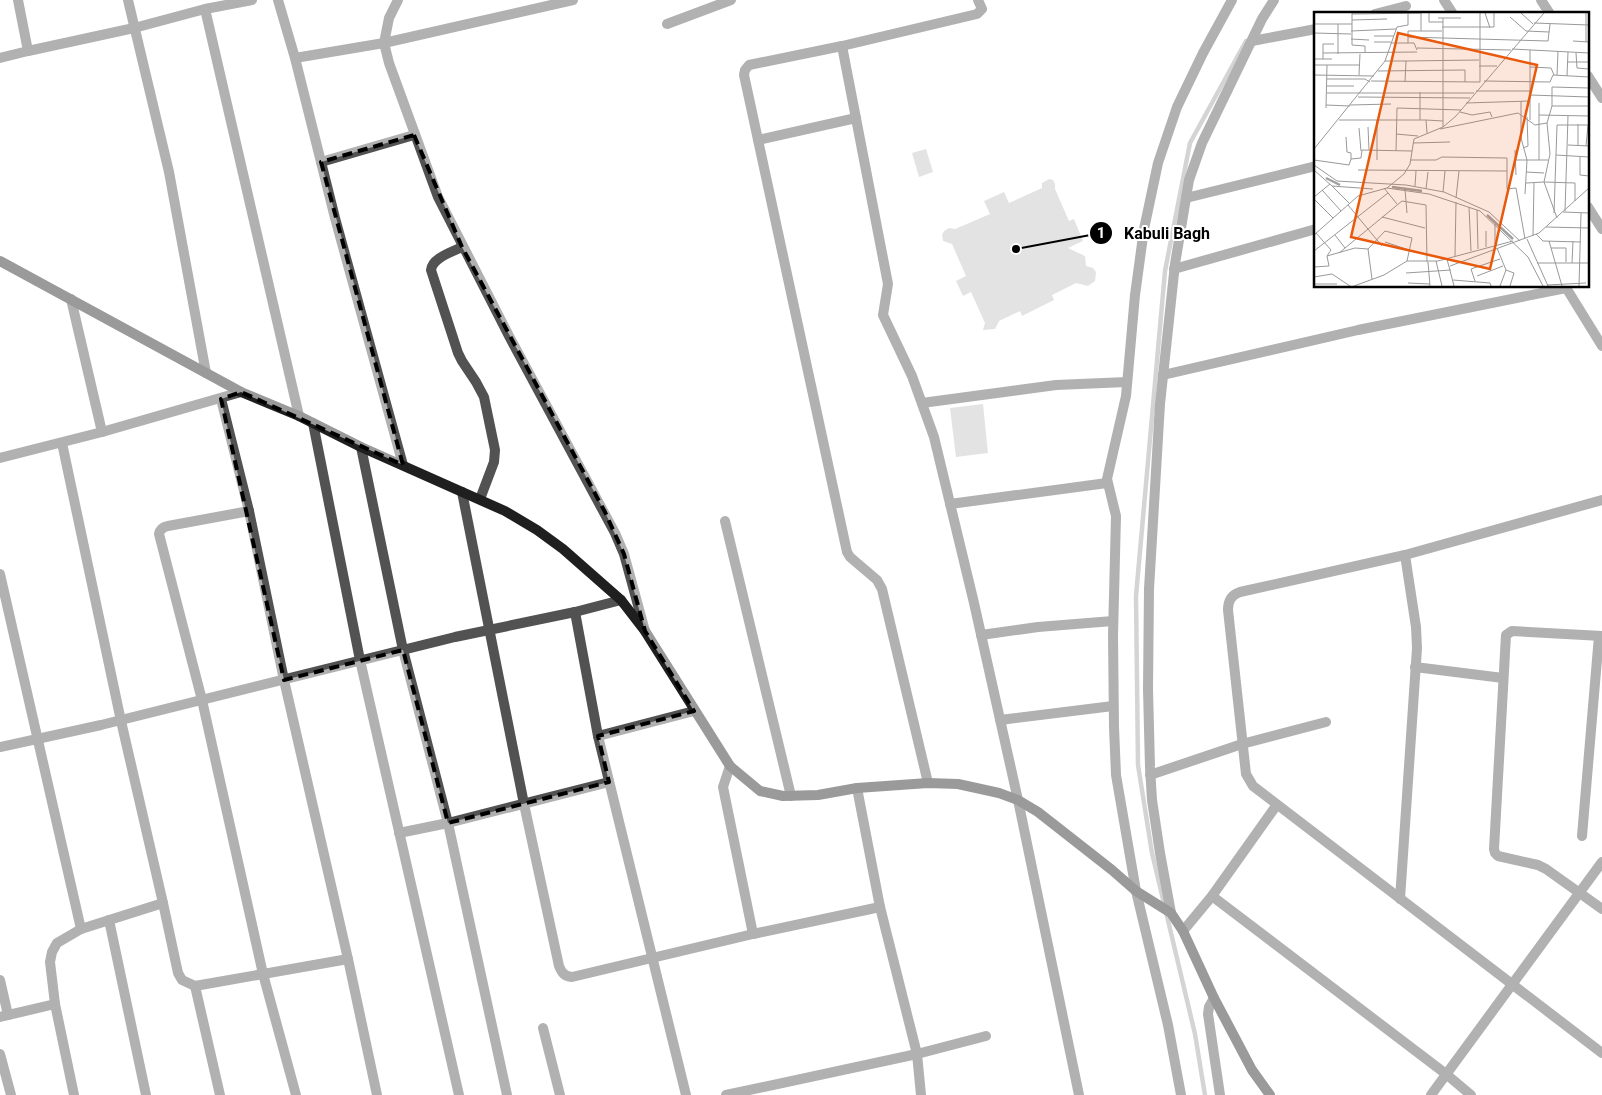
<svg xmlns="http://www.w3.org/2000/svg" width="1602" height="1095" font-family="Roboto,sans-serif">
<style>
.lines{fill:none;stroke-linecap:round;stroke-linejoin:round}
.stream{stroke:#a0a0a0;stroke-width:4.5}
.building{fill:#c2c2c2}
.street{stroke:#525252;stroke-width:10}
.secondary{stroke:#1f1f1f;stroke-width:10}
.marked{fill:none;stroke:#000;stroke-width:4;stroke-dasharray:10 6;stroke-linejoin:round}
.inset-river{fill:none;stroke:#a0a0a0;stroke-width:2.5}
.inset-road{fill:none;stroke:#999;stroke-width:1}
.view{fill:#e8590c;fill-opacity:0.15;stroke:#e8590c;stroke-width:2.5}
.inset-edge{fill:none;stroke:#000;stroke-width:2.5}
.leader{fill:none;stroke:#000;stroke-width:2}
.callout-dot{fill:#000;stroke:#fff;stroke-width:2}
.mark-label{font-size:15px;text-anchor:middle;font-weight:bold;fill:#fff}
.callout-label{font-size:16px;text-anchor:middle;font-weight:bold;fill:#000;stroke:#fff;stroke-width:4;stroke-linejoin:round;paint-order:stroke}
</style>
<rect width="100%" height="100%" fill="#fff"/>
<g class="lines">
<!-- stream -->
<polyline class="stream" points="1205,1095 1195,1034 1152,853 1138,765 1136,596 1165,271 1190,143 1246,41"/>
</g>
<!-- building -->
<g class="building">
<polygon points="926,149 933,172 919,177 912,153"/>
<polygon points="1049,179 1053,180 1055,184 1055,189 1069,221 1074,219 1083,241 1068,248 1085,256 1086,266 1093,268 1096,272 1095,281 1088,286 1076,283 1052,295 1054,300 1022,316 1020,311 999,321 995,329 983,330 985,323 971,292 963,296 956,281 966,276 952,244 943,241 942,235 944,231 949,228 955,229 990,214 984,201 1004,192 1009,203 1042,188 1042,183"/>
<polygon points="983,404 988,453 956,457 950,408"/>
</g>
<g class="lines">
<!-- street -->
<g class="street">
<polyline points="18,0 28,51 134,28 205,9 252,0"/>
<polyline points="128,0 169,172 206,373"/>
<polyline points="278,0 295,58 335,218 403,465"/>
<polyline points="398,0 389,18 384,43 389,63 438,197 509,336 615,533 624,554 645,631"/>
<polyline points="1444,0 1453,14"/>
<polyline points="1541,0 1550,14"/>
<polyline points="205,9 299,416"/>
<polyline points="1375,14 1406,6"/>
<polyline points="667,24 731,0"/>
<polyline points="1252,41 1316,29"/>
<polyline points="842,46 888,284 883,315 912,376 934,437 974,603 1018,800 1079,1095"/>
<polyline points="0,58 28,51"/>
<polyline points="295,58 384,43 573,0"/>
<polyline points="1588,76 1602,98"/>
<polyline points="758,140 856,118"/>
<polyline points="321,162 414,135"/>
<polyline points="1186,198 1316,166"/>
<polyline points="1588,207 1602,229"/>
<path d="M 462,247 C 452,252 432,258 431,270 L 458,353 L 462,361 L 476,382 L 484,397 L 495,450 L 494,462 L 480,499"/>
<polyline points="1174,269 1316,229"/>
<polyline points="1565,286 1602,346"/>
<polyline points="71,299 102,432"/>
<polyline points="1163,375 1358,330 1566,288"/>
<polyline points="221,399 249,511 284,680 348,959 377,1095"/>
<polyline points="922,403 1056,385 1127,382"/>
<polyline points="313,423 360,660 459,1095"/>
<polyline points="62,443 121,721 163,903 178,973 182,980 195,986"/>
<polyline points="361,447 403,650 448,823 507,1095"/>
<polyline points="0,458 102,432 241,392"/>
<path d="M 462,492 L 524,804 L 559,966 C 562,973 564,976 572,977 L 753,934 L 880,907"/>
<path d="M 1602,500 L 1405,555 L 1240,592 C 1231,595 1228,601 1228,610 L 1246,774 L 1253,786 L 1602,1053"/>
<polyline points="950,504 1107,483"/>
<path d="M 249,511 L 168,526 C 163,527 160,529 159,534 L 202,700 L 263,974 L 296,1095"/>
<polyline points="725,521 791,796"/>
<polyline points="0,574 81,929"/>
<polyline points="575,612 598,736"/>
<polyline points="981,635 1038,627 1113,621"/>
<polyline points="1602,636 1512,631 1506,635 1494,849 1495,853 1498,856 1538,865 1546,869 1602,909"/>
<polyline points="1415,667 1503,678"/>
<polyline points="1000,720 1113,706"/>
<polyline points="0,747 101,725 455,637 575,612 621,600"/>
<polyline points="730,766 723,787 753,934"/>
<polyline points="1150,775 1242,744 1326,722"/>
<polyline points="928,783 882,589 877,580 850,557 847,552 744,75 745,70 749,65 842,46 977,14 982,9 978,0"/>
<polyline points="857,788 880,907 917,1054 921,1095"/>
<polyline points="399,833 448,823 609,782"/>
<polyline points="1582,836 1599,636"/>
<polyline points="1212,896 1446,1074 1471,1095"/>
<polyline points="1400,899 1417,648 1416,627 1405,555"/>
<polyline points="1171,913 1160,853 1152,800 1150,767 1148,689 1149,589 1160,404 1175,264 1189,180 1202,143 1262,19 1274,0"/>
<polyline points="109,920 146,1095"/>
<polyline points="1183,931 1212,896 1276,806"/>
<polyline points="0,980 8,1015"/>
<polyline points="1214,998 1209,1007 1208,1014 1220,1095"/>
<polyline points="0,1017 55,1004"/>
<polyline points="543,1028 560,1095"/>
<polyline points="0,1054 11,1095"/>
<polyline points="74,1095 55,1004 50,962 52,952 57,943 81,929 163,903"/>
<polyline points="220,1095 195,986 348,959"/>
<polyline points="686,1095 598,736 694,711"/>
<polyline points="726,1095 917,1054 986,1036"/>
<polyline points="1181,1095 1168,1025 1136,891 1116,775 1114,727 1113,635 1116,516 1107,479 1126,396 1135,295 1144,229 1158,163 1177,107 1203,53 1232,0"/>
<polyline points="1431,1095 1602,862"/>
</g>
<!-- secondary -->
<polyline class="secondary" points="0,261 241,392 299,416 361,447 505,511 537,530 563,549 621,600 645,631 730,766 760,791 783,796 818,795 857,788 928,783 958,784 999,793 1018,800 1038,812 1112,870 1136,891 1171,913 1183,931 1214,998 1252,1070 1270,1095"/>
</g>
<!-- marked area -->
<path d="M0 0H1602V1095H0ZM 414,135 L 462,247 L 605,512 L 624,554 L 645,631 L 694,711 L 598,736 L 609,782 L 448,823 L 403,650 L 284,680 L 221,399 L 241,392 L 403,465 L 321,162 Z" fill="#fff" fill-opacity=".55" fill-rule="evenodd"/>
<path class="marked" d="M 414,135 L 462,247 L 605,512 L 624,554 L 645,631 L 694,711 L 598,736 L 609,782 L 448,823 L 403,650 L 284,680 L 221,399 L 241,392 L 403,465 L 321,162 Z"/>
<!-- overview -->
<g transform="translate(1314 12)">
<rect width="275" height="275" fill="#fff"/>
<path class="inset-river" d="M 12,166 L 26,173M 78,175 L 108,179M 173,203 L 199,227"/>
<path class="inset-road" d="M 38,1 L 38,33 L 51,34 L 51,41M 107,1 L 107,19M 115,1 L 115,10 L 129,10M 166,1 L 166,70M 171,1 L 176,16M 207,1 L 219,12M 38,2 L 107,1M 196,5 L 212,19 L 235,20M 124,6 L 147,6M 38,8 L 73,7M 220,11 L 275,13M 0,12 L 38,12M 128,15 L 180,15 L 180,1M 37,19 L 82,17M 0,21 L 37,22M 60,24 L 80,24M 94,25 L 234,29 L 236,12M 37,27 L 55,28M 259,29 L 275,30M 60,30 L 77,30M 272,30 L 272,1M 77,31 L 100,31 L 103,38M 94,31 L 94,19 L 128,19M 103,36 L 197,38M 198,37 L 275,41M 216,38 L 216,55M 9,41 L 103,40M 262,41 L 263,56 L 275,57M 24,42 L 24,12M 0,47 L 18,47M 9,47 L 9,32 L 20,32M 71,49 L 92,49 L 91,70M 92,49 L 165,48M 253,50 L 275,50M 0,53 L 45,53M 165,54 L 183,54M 64,59 L 151,58 L 151,70M 0,63 L 60,64M 45,63 L 46,42M 243,63 L 244,39M 253,64 L 254,40M 13,67 L 51,67 L 56,70M 57,69 L 166,70M 170,69 L 236,70 L 239,63 L 275,65M 13,74 L 40,74M 162,79 L 216,79M 106,80 L 106,108M 13,81 L 160,81M 216,83 L 275,85M 44,85 L 156,86M 207,89 L 207,126 L 213,148 L 211,182M 152,91 L 216,89M 225,91 L 225,148M 12,93 L 36,94M 36,93 L 77,92M 238,94 L 275,94M 12,96 L 13,53M 146,100 L 158,103 L 176,100 L 178,105M 225,103 L 275,104M 25,108 L 112,108 L 113,121M 112,108 L 129,109M 216,108 L 216,55 L 237,56 L 240,63M 54,115 L 55,138M 129,115 L 129,6M 45,116 L 47,139M 126,117 L 204,101 L 221,113 L 233,111M 82,122 L 104,124M 32,125 L 33,140 L 37,141 L 37,147M 99,131 L 136,130M 254,133 L 275,134M 264,134 L 264,112M 272,134 L 274,113M 209,136 L 214,134 L 213,105M 0,137 L 71,49 L 83,15 L 94,13 L 94,1M 201,138 L 202,163M 82,139 L 83,96 L 147,98M 242,143 L 275,145M 266,144 L 266,163 L 275,164M 0,148 L 35,153 L 37,147 L 47,146 L 48,138 L 98,139M 63,148 L 63,108M 96,148 L 122,148 L 128,145 L 193,146 L 193,177 L 202,176 L 211,227M 202,148 L 234,148M 0,153 L 23,169 L 92,173 L 130,180 L 175,200 L 206,229M 0,158 L 18,174 L 59,177M 44,158 L 193,159M 212,160 L 230,161M 230,170 L 261,171 L 261,189M 212,171 L 230,170M 18,174 L 35,191M 101,174 L 102,159M 70,176 L 83,192M 73,176 L 115,182 L 166,199 L 214,245 L 229,274M 91,177 L 93,201M 112,177 L 114,160M 8,178 L 27,199M 129,180 L 131,159M 0,185 L 16,172M 142,186 L 145,159M 0,187 L 19,206M 34,193 L 68,234M 155,195 L 157,239M 163,198 L 164,237M 251,199 L 254,104M 249,200 L 275,201M 240,201 L 243,113 L 275,113M 68,205 L 111,216M 243,206 L 230,170 L 236,142 L 233,111 L 238,94 L 238,75 L 275,76M 232,215 L 275,216M 172,219 L 172,235M 2,221 L 17,238 L 13,244M 222,222 L 229,229 L 267,230M 0,223 L 44,184 L 73,176 L 90,162 L 96,152 L 100,127 L 129,115 L 142,104 L 230,1M 21,223 L 31,236M 219,224 L 220,171M 213,227 L 234,274M 235,229 L 248,274M 71,230 L 95,238M 181,232 L 181,212M 183,236 L 192,258 L 186,274M 237,236 L 252,236 L 252,250M 0,239 L 74,181M 25,241 L 88,189 L 112,193 L 113,250M 13,244 L 41,236 L 54,237M 141,244 L 142,190M 133,247 L 140,274M 122,249 L 128,274M 114,250 L 116,274M 223,251 L 275,251M 258,251 L 259,229M 136,254 L 225,221 L 275,176M 0,255 L 15,254 L 13,244M 192,258 L 200,261 L 196,274M 92,261 L 137,258M 163,264 L 189,254M 0,265 L 18,262 L 36,274M 58,267 L 54,237 L 71,219 L 98,226 L 93,249M 139,268 L 176,271 L 177,274M 161,269 L 157,257 L 186,247M 94,271 L 116,272M 0,272 L 23,272M 233,273 L 272,271M 40,274 L 70,263 L 93,249 L 124,249 L 199,229M 265,274 L 267,201"/>
<path class="view" d="M 84,21 L 223,53 L 176,257 L 37,225 Z"/>
<rect width="275" height="275" class="inset-edge"/>
</g>
<!-- callouts -->
<path class="leader" d="M1016 249L1101 233"/>
<g class="callout-dot">
<circle cx="1016" cy="249" r="5"/>
<circle cx="1101" cy="233" r="12"/>
</g>
<g class="mark-label">
<text x="1101" y="238">1</text>
</g>
<g class="callout-label">
<text x="1167" y="239">Kabuli Bagh</text>
</g>
</svg>
